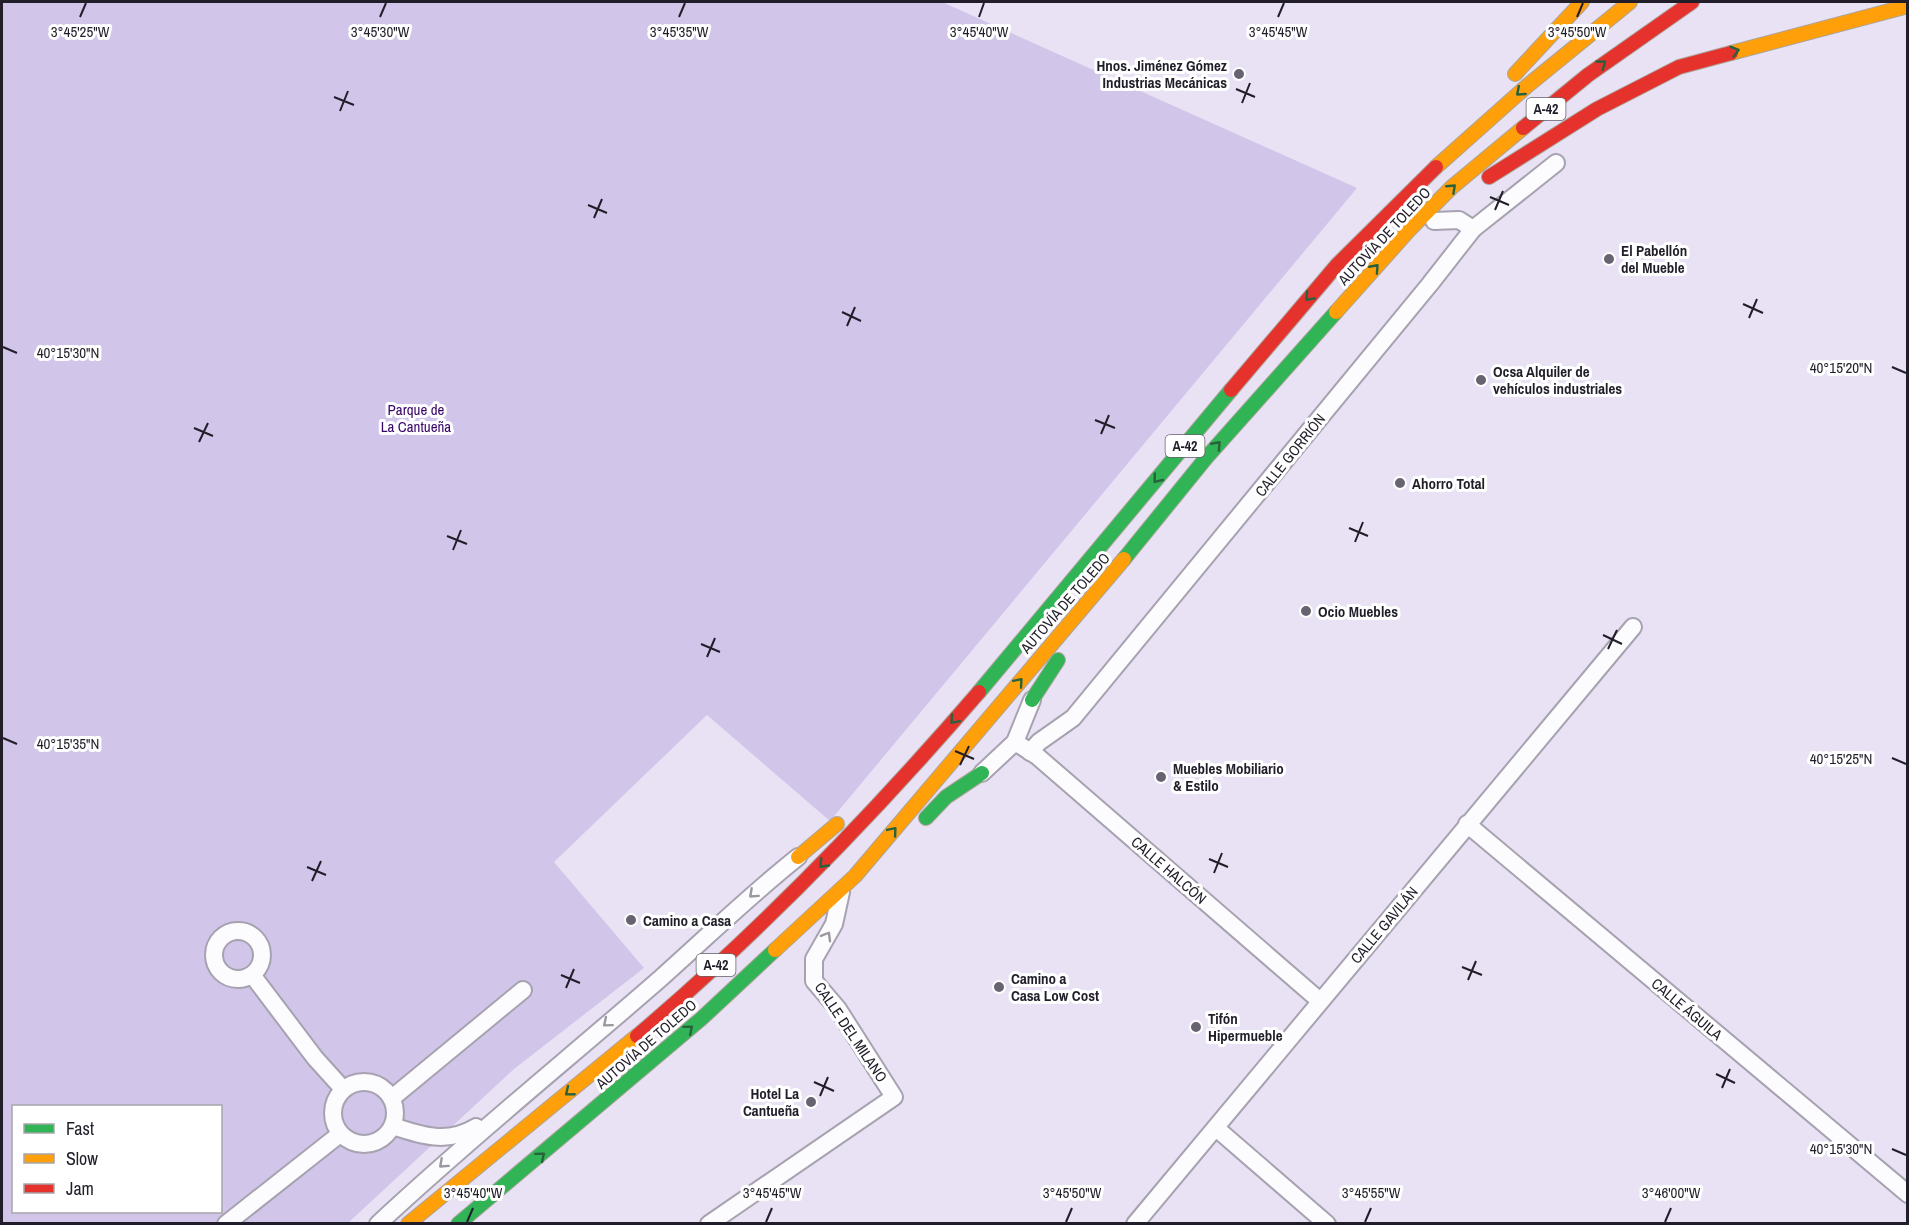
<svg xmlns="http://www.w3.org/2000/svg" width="1909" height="1225" font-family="'Archivo Narrow',sans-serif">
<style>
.green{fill:#d1c6ea;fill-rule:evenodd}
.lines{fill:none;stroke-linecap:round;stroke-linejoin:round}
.street-casing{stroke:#a7a2b0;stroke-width:20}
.fast-casing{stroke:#aba49b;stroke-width:16}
.slow-casing{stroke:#aba49b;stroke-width:16}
.jam-casing{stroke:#aba49b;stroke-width:16}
.street{stroke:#fcfbfd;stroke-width:16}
.fast{stroke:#30b455;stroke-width:14}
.slow{stroke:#ff9f0a;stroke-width:14}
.jam{stroke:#e5322d;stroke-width:14}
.oneway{stroke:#28623d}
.oneway2{stroke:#99989e}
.ticks{fill:none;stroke:#211e29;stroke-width:2}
.poi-dot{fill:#676370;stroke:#fff;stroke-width:2}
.labels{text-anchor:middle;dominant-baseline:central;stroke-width:6;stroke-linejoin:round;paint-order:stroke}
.shield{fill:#fff;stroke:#646269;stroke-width:1.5}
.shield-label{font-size:14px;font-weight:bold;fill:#211e29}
.poi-label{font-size:15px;font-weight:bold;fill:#211e29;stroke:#fff;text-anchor:start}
.street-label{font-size:15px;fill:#211e29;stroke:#fff}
.park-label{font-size:15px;fill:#370468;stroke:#fff}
.ticks-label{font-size:15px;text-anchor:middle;fill:#211e29;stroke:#fff;stroke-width:6;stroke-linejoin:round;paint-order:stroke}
</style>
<rect width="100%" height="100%" fill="#e8e2f4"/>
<!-- green -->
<path class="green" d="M 2,2 L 942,2 L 1357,188 L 830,821 L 707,715 L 554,862 L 644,968 L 514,1069 L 348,1223 L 2,1224 ZM 14,1106 L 220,1106 L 220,1212 L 14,1212 Z"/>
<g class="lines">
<!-- street casing -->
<g class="street-casing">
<g id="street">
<polyline points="1434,221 1459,220 1473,229"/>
<polyline points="1015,742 1037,756 1320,1001"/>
<polyline points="1030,752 1039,742 1073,718 1430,284 1473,229 1556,163"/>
<polyline points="982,773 1015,742 1032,700"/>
<polyline points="1467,824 1908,1194"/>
<circle cx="238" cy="955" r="24"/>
<polyline points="253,976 315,1058 343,1089"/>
<circle cx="364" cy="1113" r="31"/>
<polyline points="392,1098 523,990"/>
<path d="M 393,1126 C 422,1136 448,1144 476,1127"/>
<polyline points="1216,1128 1327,1224"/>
<polyline points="226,1224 340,1134"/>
<path d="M 378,1224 C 470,1138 567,1060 661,978 C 707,937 750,895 798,857"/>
<polyline points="709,1224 894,1097 838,1009 814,981 814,959 834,924 841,892"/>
<polyline points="1135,1224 1633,627"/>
</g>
</g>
<!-- fast casing -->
<g class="fast-casing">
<g id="fast">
<polyline points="1124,559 1206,458 1336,312"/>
<polyline points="979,692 1231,390"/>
<polyline points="1032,700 1058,660"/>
<polyline points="926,818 946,797 982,773"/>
<polyline points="458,1224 701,1019 775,950"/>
</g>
</g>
<!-- slow casing -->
<g class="slow-casing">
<g id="slow">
<polyline points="1731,53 1908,6"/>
<polyline points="1515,74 1582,2"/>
<polyline points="1436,167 1527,86 1630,2"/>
<polyline points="1336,312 1410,229 1452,187 1523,128"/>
<polyline points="798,857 837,824"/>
<polyline points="775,950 855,876 1124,559"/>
<polyline points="408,1224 637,1036"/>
</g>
</g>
<!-- jam casing -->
<g class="jam-casing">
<g id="jam">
<polyline points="1523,128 1588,75 1692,2"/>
<polyline points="1489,177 1597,109 1679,67 1731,53"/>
<polyline points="1231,390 1337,265 1436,167"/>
<path d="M 637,1036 C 761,931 873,815 979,692"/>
</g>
</g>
<!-- street -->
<use href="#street" class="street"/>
<!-- fast -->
<use href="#fast" class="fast"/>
<!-- slow -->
<use href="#slow" class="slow"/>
<!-- jam -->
<use href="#jam" class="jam"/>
</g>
<!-- one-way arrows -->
<defs><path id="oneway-chevron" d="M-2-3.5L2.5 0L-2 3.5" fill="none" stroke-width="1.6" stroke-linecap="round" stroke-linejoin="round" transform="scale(1.5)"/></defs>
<g class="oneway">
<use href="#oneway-chevron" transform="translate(1735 51) rotate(-16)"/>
<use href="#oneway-chevron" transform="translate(1602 64) rotate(-36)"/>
<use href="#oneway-chevron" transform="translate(1520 92) rotate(139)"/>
<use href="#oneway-chevron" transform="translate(1452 188) rotate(-43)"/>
<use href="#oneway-chevron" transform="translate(1375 268) rotate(-48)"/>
<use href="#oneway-chevron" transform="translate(1309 297) rotate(133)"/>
<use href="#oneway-chevron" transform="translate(1217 445) rotate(-48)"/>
<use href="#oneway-chevron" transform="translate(1157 479) rotate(129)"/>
<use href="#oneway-chevron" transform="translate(1019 682) rotate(-49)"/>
<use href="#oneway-chevron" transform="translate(954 720) rotate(131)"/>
<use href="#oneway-chevron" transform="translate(893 831) rotate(-50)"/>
<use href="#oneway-chevron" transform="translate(823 864) rotate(134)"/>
<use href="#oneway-chevron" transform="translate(689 1029) rotate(-40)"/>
<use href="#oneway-chevron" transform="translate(569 1092) rotate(141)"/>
<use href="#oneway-chevron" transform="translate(541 1156) rotate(-40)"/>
</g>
<g class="oneway2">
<use href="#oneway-chevron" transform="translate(753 894) rotate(138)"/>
<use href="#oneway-chevron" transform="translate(827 936) rotate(-60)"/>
<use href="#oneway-chevron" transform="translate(607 1023) rotate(140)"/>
<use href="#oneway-chevron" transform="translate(443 1164) rotate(138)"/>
</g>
<!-- ticks -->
<path class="ticks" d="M 80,17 L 86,3M 380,17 L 386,3M 679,17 L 685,3M 979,17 L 984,3M 1278,17 L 1284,3M 1577,17 L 1583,3M 1236,89 L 1255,97M 334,97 L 354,105M 1242,103 L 1250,83M 340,111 L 348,91M 1490,197 L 1509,205M 588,205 L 607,213M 1495,210 L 1503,191M 594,218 L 602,199M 1743,304 L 1763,313M 842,312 L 861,321M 1749,318 L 1757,299M 847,326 L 855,307M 3,347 L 17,353M 1892,367 L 1906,373M 1095,420 L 1115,428M 194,428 L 213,436M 1101,434 L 1109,415M 199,442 L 208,423M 1349,528 L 1368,536M 447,536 L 467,544M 1355,542 L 1363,522M 453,550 L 461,530M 1603,635 L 1622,644M 701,644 L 720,652M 1608,649 L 1617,630M 707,657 L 715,638M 3,738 L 17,744M 955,751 L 974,759M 1892,758 L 1906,764M 960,765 L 969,746M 1209,859 L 1228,867M 307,867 L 326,875M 1214,873 L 1222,853M 312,881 L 321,861M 1462,967 L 1482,975M 561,975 L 580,983M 1468,980 L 1476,961M 566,988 L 574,969M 1716,1074 L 1735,1083M 814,1082 L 834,1091M 1722,1088 L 1730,1069M 820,1096 L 828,1077M 1892,1149 L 1906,1155M 467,1222 L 473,1208M 766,1222 L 772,1208M 1066,1222 L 1072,1208M 1365,1222 L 1371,1208M 1665,1222 L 1671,1208"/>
<!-- markers -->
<g class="poi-dot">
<circle cx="1239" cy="74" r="6"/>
<circle cx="1609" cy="259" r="6"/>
<circle cx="1481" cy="380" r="6"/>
<circle cx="1400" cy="483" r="6"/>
<circle cx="1306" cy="611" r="6"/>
<circle cx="1161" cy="777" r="6"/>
<circle cx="631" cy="920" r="6"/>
<circle cx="999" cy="987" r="6"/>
<circle cx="1196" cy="1027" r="6"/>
<circle cx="811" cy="1102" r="6"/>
</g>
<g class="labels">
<!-- shield labels -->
<g class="shield">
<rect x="1526.5" y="98" width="39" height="22" rx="4.5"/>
<rect x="1165.5" y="435" width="39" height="22" rx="4.5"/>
<rect x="696.5" y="954" width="39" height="22" rx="4.5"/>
</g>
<g class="shield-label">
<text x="1546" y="109">A-42</text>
<text x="1185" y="446">A-42</text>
<text x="716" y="965">A-42</text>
</g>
<!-- poi labels -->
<g class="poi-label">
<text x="1227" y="65" text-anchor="end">Hnos. Jiménez Gómez<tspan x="1227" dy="17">Industrias Mecánicas</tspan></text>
<text x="1621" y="250">El Pabellón<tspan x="1621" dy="17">del Mueble</tspan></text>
<text x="1493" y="371">Ocsa Alquiler de<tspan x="1493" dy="17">vehículos industriales</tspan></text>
<text x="1412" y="483">Ahorro Total</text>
<text x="1318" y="611">Ocio Muebles</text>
<text x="1173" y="768">Muebles Mobiliario<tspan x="1173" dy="17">&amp; Estilo</tspan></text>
<text x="643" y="920">Camino a Casa</text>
<text x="1011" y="978">Camino a<tspan x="1011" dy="17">Casa Low Cost</tspan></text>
<text x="1208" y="1018">Tifón<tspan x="1208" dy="17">Hipermueble</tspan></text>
<text x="799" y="1093" text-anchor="end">Hotel La<tspan x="799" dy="17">Cantueña</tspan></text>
</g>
<!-- street labels -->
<g class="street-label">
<text transform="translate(1384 236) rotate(-47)">AUTOVÍA DE TOLEDO</text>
<text transform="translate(1290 455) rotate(-51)">CALLE GORRIÓN</text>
<text transform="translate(1065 603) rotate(-49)">AUTOVÍA DE TOLEDO</text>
<text transform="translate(1169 870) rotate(41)">CALLE HALCÓN</text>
<text transform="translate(1384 925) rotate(-50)">CALLE GAVILÁN</text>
<text transform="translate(1687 1009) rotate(40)">CALLE ÁGUILA</text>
<text transform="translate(851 1032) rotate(56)">CALLE DEL MILANO</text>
<text transform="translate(646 1044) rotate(-41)">AUTOVÍA DE TOLEDO</text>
</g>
<!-- park labels -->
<g class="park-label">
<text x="416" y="409">Parque de<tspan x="416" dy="17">La Cantueña</tspan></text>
</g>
</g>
<g class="ticks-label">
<text x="380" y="37">3°45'30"W</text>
<text x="1577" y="37">3°45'50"W</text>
<text x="80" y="37">3°45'25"W</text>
<text x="679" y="37">3°45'35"W</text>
<text x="979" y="37">3°45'40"W</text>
<text x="1278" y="37">3°45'45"W</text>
<text x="68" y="358">40°15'30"N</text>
<text x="1841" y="373">40°15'20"N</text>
<text x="68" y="749">40°15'35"N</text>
<text x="1841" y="764">40°15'25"N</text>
<text x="1841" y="1154">40°15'30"N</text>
<text x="473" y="1198">3°45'40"W</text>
<text x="772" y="1198">3°45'45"W</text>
<text x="1072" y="1198">3°45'50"W</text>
<text x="1371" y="1198">3°45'55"W</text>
<text x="1671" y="1198">3°46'00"W</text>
</g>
<!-- border -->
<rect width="1909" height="1225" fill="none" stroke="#211e29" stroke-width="6"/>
<!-- legend -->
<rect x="12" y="1105" width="210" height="108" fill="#ffffff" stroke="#a6a5a9" stroke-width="1.5"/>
<rect x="24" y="1124" width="30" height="9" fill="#30b455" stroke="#a6a5a9" stroke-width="1.5"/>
<text x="66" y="1135" font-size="18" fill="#211e29">Fast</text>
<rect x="24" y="1154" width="30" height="9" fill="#ff9f0a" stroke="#a6a5a9" stroke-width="1.5"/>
<text x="66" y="1165" font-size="18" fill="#211e29">Slow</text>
<rect x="24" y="1184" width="30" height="9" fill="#e5322d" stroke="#a6a5a9" stroke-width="1.5"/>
<text x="66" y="1195" font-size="18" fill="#211e29">Jam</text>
</svg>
